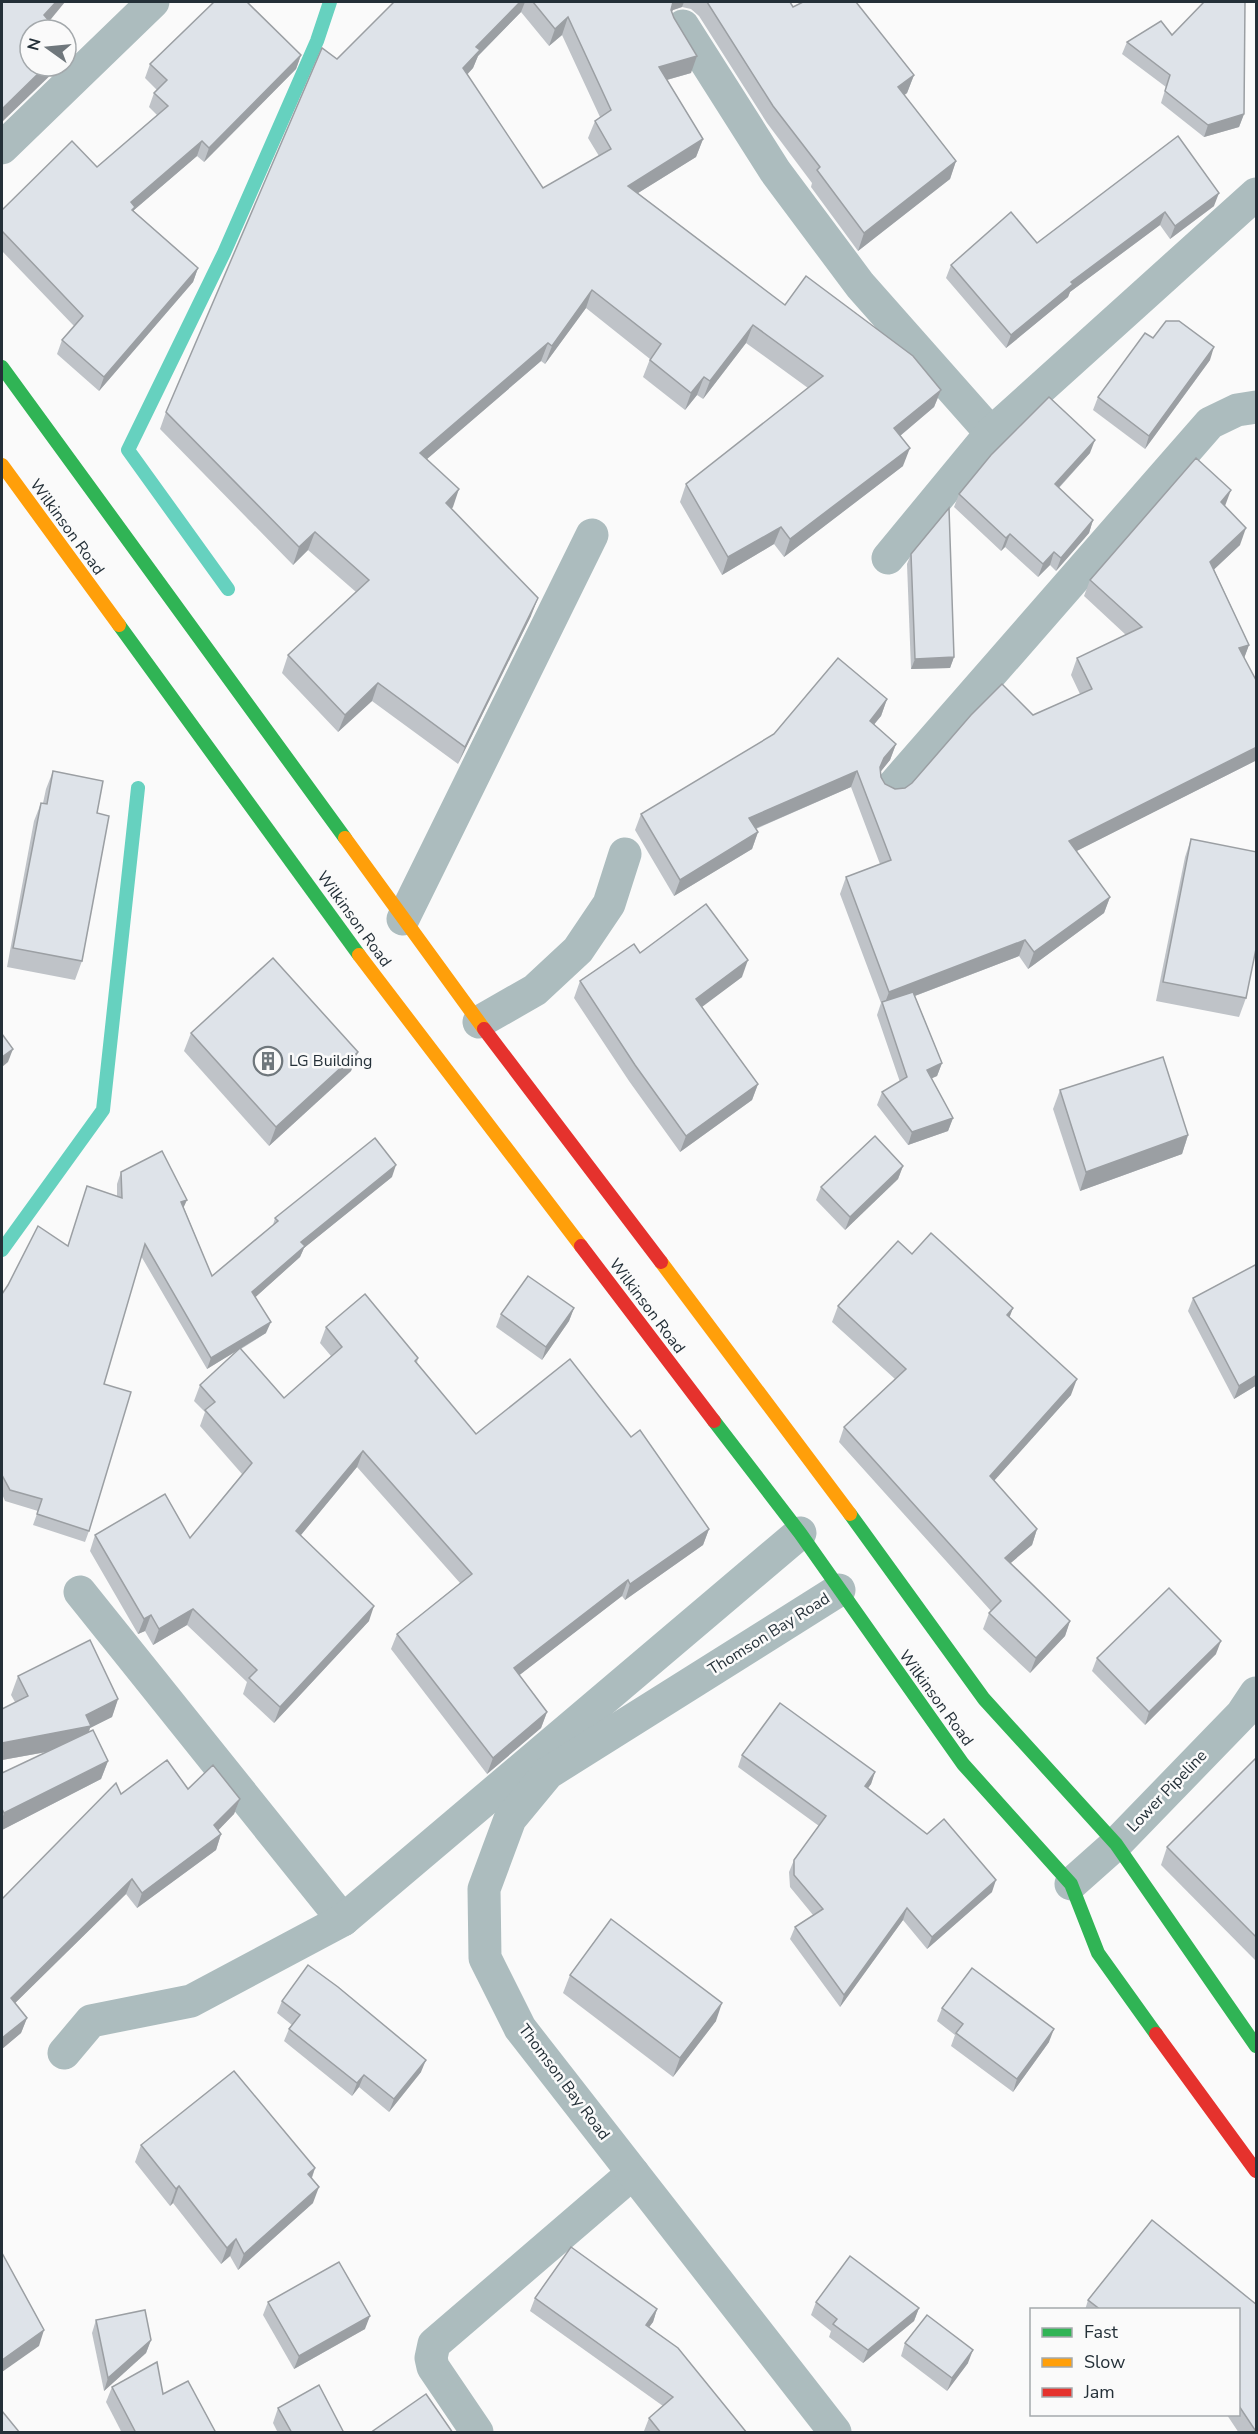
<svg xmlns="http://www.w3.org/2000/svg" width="1258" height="2434" font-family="'Nunito Sans',sans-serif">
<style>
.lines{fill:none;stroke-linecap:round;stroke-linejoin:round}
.stream{stroke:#66d1bf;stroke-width:14}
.street{stroke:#acbcbe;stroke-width:33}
.fast{stroke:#30b455;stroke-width:14}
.slow{stroke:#ff9f0a;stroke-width:14}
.jam{stroke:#e5322d;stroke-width:14}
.wall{fill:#bfc3c8;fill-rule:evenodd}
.shaded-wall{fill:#9b9fa3}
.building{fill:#dee3e9;stroke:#9b9fa3;stroke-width:1.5}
.labels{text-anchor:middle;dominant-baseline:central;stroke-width:5;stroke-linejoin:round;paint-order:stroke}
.street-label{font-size:16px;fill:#243038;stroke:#fafafa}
.poi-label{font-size:16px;fill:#243038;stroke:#fafafa;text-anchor:start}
</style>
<rect width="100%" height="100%" fill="#fafafa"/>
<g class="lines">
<!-- stream -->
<g class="stream">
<polyline points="228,589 128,450 224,253 317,41 330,2"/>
<polyline points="2,1250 103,1110 138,788"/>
</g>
<!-- street -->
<g class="street">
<polyline points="683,26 775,171 860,285 991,433"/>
<polyline points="2,148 153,2"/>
<polyline points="888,558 991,433 1256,194"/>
<polyline points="892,787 1210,423 1237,410 1256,407"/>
<polyline points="403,919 592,535"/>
<polyline points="479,1022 535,990 578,950 609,904 625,854"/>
<polyline points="80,1592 343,1920"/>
<polyline points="1071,1884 1116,1844 1242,1714 1256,1693"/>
<polyline points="64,2053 91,2021 191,2001 343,1920 800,1533"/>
<polyline points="477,2432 433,2367 431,2358 434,2344 633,2173"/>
<polyline points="835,2432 520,2028 485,1958 484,1889 510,1819 548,1773 839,1590"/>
</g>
<!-- fast -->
<g class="fast">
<polyline points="2,367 345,838"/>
<polyline points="119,625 359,955"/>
<polyline points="714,1421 800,1533 963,1764 1071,1884 1098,1953 1156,2034"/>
<polyline points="850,1514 984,1699 1116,1844 1256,2046"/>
</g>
<!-- slow -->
<g class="slow">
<polyline points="2,465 119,625"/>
<polyline points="345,838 484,1029"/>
<polyline points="359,955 581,1246"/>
<polyline points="661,1262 850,1514"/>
</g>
<!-- jam -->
<g class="jam">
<polyline points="484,1029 661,1262"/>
<polyline points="581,1246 714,1421"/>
<polyline points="1156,2034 1256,2171"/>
</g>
</g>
<!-- wall -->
<g class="wall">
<path d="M 394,2 L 790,2 L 793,7 L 914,75 L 907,93 L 904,95 L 956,161 L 950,179 L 858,251 L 811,187 L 812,183 L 767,123 L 699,16 L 691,9 L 682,7 L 673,10 L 672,12 L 691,73 L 667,80 L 703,139 L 696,157 L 638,193 L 785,305 L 941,390 L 934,407 L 900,436 L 903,466 L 784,557 L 774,544 L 722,575 L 680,502 L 686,484 L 808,388 L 746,343 L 703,399 L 697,395 L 685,410 L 643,377 L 650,359 L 586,308 L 545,364 L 541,361 L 427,459 L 453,507 L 451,509 L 531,616 L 458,764 L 372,701 L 338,732 L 282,673 L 288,655 L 356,592 L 308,550 L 293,565 L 160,429 L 166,412 L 337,59 ZM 521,12 L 549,46 L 562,35 L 600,117 L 595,121 L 588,138 L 599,156 L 543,188 L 467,75 L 473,68 L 478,56 Z"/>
<polygon points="1172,35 1244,114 1239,127 1204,137 1161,103 1166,87 1122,54 1127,42"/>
<polygon points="301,55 296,69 204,162 197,156 134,210 134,211 198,268 193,282 99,391 57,354 62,340 74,326 2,251 2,210 97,167 157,115 149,107 154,93 157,90 145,78 150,64"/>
<polygon points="1178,136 1214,206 1170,239 1160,225 1070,292 1068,297 1006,348 946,278 951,265 1037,243"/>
<polygon points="1153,338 1210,360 1145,449 1093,410 1098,397"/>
<polygon points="1090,453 1059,488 1093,520 1089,533 1056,571 1050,565 1038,577 1005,547 1001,551 954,507 959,494"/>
<polygon points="1225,506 1240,545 1214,569 1249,645 1244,658 1257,682 1257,760 1076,851 1110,897 1104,913 1028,969 1019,956 915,996 942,1063 937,1076 931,1078 953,1118 948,1131 908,1145 877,1105 882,1092 900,1082 877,1015 881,1003 840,894 846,877 880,864 851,787 756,829 758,832 752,849 674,896 635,830 641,814 887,699 881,716 874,724 896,744 890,760 880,772 881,777 885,784 895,789 905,788 1033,715 1080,694 1071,675 1077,658 1126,635 1084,596 1090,580"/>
<polygon points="911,554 954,657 950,668 911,669 907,564"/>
<polygon points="53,771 97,813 82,961 75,980 7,967 34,821 41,803 43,803 46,789"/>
<polygon points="1191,839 1246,998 1239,1017 1156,1001 1185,857"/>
<polygon points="640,953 742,977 701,1007 758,1084 752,1100 680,1152 629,1081 574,998 580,981"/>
<polygon points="191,1033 358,1052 351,1071 269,1146 184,1051"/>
<polygon points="1060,1090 1188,1135 1182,1154 1080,1191 1053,1109"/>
<polygon points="903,1166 898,1179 845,1230 816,1200 821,1187"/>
<polygon points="121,1172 184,1208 212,1276 273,1225 275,1218 392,1177 304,1248 300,1257 255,1297 266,1333 241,1349 284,1398 331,1356 320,1343 326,1327 418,1358 417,1363 476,1434 631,1437 709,1529 703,1545 625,1600 622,1596 519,1675 547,1712 541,1728 487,1774 391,1649 397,1634 460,1583 357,1467 301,1535 369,1621 274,1723 243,1694 247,1682 187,1625 153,1645 145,1631 138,1634 90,1551 95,1535 190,1538 242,1474 200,1426 205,1412 194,1401 200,1385 238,1350 207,1369 141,1256 104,1384 89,1531 85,1542 33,1525 38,1511 5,1501 2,1494 2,1294 67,1246 117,1196 117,1184"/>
<polygon points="912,1254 1013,1308 1009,1317 1071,1395 994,1480 1037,1529 1032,1545 1010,1563 1070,1621 1065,1636 1030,1673 983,1629 989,1613 991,1611 839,1442 844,1427 895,1379 832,1322 838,1306"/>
<polygon points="1257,1264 1257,1385 1234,1399 1188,1311 1193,1298"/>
<polygon points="574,1308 569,1321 542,1360 496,1327 501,1314"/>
<polygon points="1216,1654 1145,1725 1092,1671 1097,1658"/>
<polygon points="18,1676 118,1699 112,1717 90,1728 89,1732 108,1761 101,1779 2,1830 2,1773 47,1752 2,1760 2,1709 15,1702 11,1695"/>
<polygon points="742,1755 875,1772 871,1784 868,1788 992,1892 927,1949 903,1920 840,2007 790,1939 795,1927 813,1915 790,1887 789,1872 794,1860 819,1826 738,1767"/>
<polygon points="1257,1757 1257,1962 1161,1865 1167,1847"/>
<polygon points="188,1789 240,1799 234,1814 218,1830 221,1834 216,1850 137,1908 126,1894 15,2003 27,2018 21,2033 2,2049 2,1899 121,1794"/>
<polygon points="570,1975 716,2021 673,2077 563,1993"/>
<polygon points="282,2001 421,2072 389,2112 359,2087 352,2096 284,2041 289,2029 292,2025 277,2013"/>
<polygon points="942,2008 1049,2042 1013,2092 951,2046 955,2035 937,2021"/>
<polygon points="141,2145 315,2168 312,2178 313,2203 238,2270 230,2256 221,2264 173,2203 170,2206 135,2162"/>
<polygon points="535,2298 657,2309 653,2322 649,2327 747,2433 645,2433 644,2431 649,2418 663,2406 530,2311"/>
<polygon points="1088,2300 1257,2305 1257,2433 1239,2433 1227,2415 1239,2415 1239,2310 1085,2310"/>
<polygon points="268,2302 365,2329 294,2369 263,2315"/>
<polygon points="816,2302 919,2308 914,2321 863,2363 829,2337 831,2331 811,2315"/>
<polygon points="96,2320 151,2340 146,2353 104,2391 92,2333"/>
<polygon points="905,2343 968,2363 947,2391 901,2356"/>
<polygon points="112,2387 163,2394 216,2433 122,2433 106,2402"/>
<polygon points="278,2408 344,2433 278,2433 273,2423"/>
</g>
<!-- shaded-wall -->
<g class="shaded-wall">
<polygon points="56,2 65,2 42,30 44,15"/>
<polygon points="520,2 525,2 521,12 478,56 473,68 456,86 463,68 476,47"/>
<polygon points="672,2 684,2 682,7 673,10 667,17"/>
<polygon points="568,17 562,35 549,46 555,29"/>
<polygon points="301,55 296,69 204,162 209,148"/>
<polygon points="697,56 691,73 652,84 659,67"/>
<polygon points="46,66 60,66 2,122 2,109"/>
<polygon points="914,75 907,93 892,105 898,87"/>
<polygon points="1244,114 1239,127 1204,137 1208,125"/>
<polygon points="703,139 696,157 622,203 628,186"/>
<polygon points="202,141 197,156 134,210 130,221 131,202"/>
<polygon points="956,161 950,179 858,251 864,233"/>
<polygon points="1219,193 1214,206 1170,239 1175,226"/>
<polygon points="1165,212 1160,225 1070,292 1068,297 1006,348 1011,335 1071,282"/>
<polygon points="198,268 193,282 99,391 104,377"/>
<polygon points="592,290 586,308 545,364 552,346"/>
<polygon points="753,325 746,343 703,399 710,381"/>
<polygon points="548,343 541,361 413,471 420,453"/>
<polygon points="1214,347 1210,360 1145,449 1149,436"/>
<polygon points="704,377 697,395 685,410 691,393"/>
<polygon points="941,390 934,407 888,446 894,428"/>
<polygon points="1095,440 1090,453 1050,497 1055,484"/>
<polygon points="910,448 903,466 784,557 790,539"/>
<polygon points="459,489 453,507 440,521 446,503"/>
<polygon points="1231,490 1225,506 1221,502"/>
<polygon points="1093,520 1089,533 1056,571 1061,558"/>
<polygon points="781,527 774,544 722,575 728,557"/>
<polygon points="1246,528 1240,545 1204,579 1210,562"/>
<polygon points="315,532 308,550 293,565 299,547"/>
<polygon points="1010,534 1005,547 1001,551 1006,538"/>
<polygon points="1054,552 1050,565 1038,577 1043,564"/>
<polygon points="538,598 531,616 458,764 465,747"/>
<polygon points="1249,645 1243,661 1239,648"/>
<polygon points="954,657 950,668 911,669 915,659"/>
<polygon points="378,683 372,701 338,732 345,715"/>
<polygon points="887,699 881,716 864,737 870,721"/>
<polygon points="896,744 890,760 878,775 880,767 884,758"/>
<polygon points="1257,747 1257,760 1063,858 1069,841"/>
<polygon points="857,771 851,787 743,834 749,818"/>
<polygon points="758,832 752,849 674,896 680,880"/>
<polygon points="1110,897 1104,913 1028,969 1034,952"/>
<polygon points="1025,940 1019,956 883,1008 889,992"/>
<polygon points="748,960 742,977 690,1016 696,999"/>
<polygon points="13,1049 8,1062 2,1067 2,1057"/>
<polygon points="358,1052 351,1071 269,1146 276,1127"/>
<polygon points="942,1063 937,1076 922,1083 927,1070"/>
<polygon points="758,1084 752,1100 680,1152 686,1136"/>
<polygon points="953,1118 948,1131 908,1145 912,1132"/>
<polygon points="1188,1135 1182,1154 1080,1191 1086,1172"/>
<polygon points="396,1165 392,1177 304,1248 300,1257 248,1304 252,1292 301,1242"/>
<polygon points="903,1166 898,1179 845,1230 850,1217"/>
<polygon points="187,1200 182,1211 181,1202"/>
<polygon points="574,1308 569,1321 542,1360 546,1347"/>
<polygon points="1013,1308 1007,1324 1007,1315"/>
<polygon points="271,1322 266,1333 207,1369 211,1358"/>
<polygon points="1257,1375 1257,1385 1234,1399 1239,1386"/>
<polygon points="1077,1379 1071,1395 985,1491 990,1476"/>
<polygon points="363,1451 357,1467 291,1547 296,1531"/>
<polygon points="709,1529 703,1545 625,1600 630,1584"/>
<polygon points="1037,1529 1032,1545 999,1573 1005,1558"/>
<polygon points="628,1580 622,1596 508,1684 514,1668"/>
<polygon points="374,1606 369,1621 274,1723 280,1707"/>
<polygon points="193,1609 187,1625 153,1645 159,1629"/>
<polygon points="151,1615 145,1631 138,1634 144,1619"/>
<polygon points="1070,1621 1065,1636 1030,1673 1036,1658"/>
<polygon points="1221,1641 1216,1654 1145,1725 1149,1712"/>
<polygon points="118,1699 112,1717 90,1728 84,1745 2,1760 2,1743 86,1715"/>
<polygon points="547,1712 541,1728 487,1774 493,1758"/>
<polygon points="108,1761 101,1779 2,1830 2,1819 4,1813"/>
<polygon points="875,1772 871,1784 861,1798 865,1786"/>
<polygon points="240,1799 234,1814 209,1840 214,1825"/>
<polygon points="221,1834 216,1850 137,1908 142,1893"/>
<polygon points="132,1879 126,1894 5,2013 11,1998"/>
<polygon points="996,1880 992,1892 927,1949 932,1937"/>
<polygon points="907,1908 903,1920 840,2007 844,1995"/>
<polygon points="722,2003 716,2021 673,2077 680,2058"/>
<polygon points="27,2018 21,2033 2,2049 2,2038"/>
<polygon points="1054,2029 1049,2042 1013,2092 1017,2079"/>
<polygon points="426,2060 421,2072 389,2112 394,2099"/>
<polygon points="364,2075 359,2087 352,2096 357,2083"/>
<polygon points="315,2168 309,2185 308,2174"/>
<polygon points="179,2186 173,2203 170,2206 176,2189"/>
<polygon points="319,2187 313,2203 238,2270 244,2254"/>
<polygon points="236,2239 230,2256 221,2264 227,2248"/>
<polygon points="919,2308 914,2321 863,2363 868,2350"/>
<polygon points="657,2309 653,2322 641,2338 646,2325"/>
<polygon points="370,2316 365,2329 294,2369 299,2356"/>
<polygon points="44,2330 39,2346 2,2372 2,2360"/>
<polygon points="151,2340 146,2353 104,2391 108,2378"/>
<polygon points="973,2350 968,2363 947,2391 952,2378"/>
</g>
<!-- building -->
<g class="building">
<polygon points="2,2 56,2 44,15 57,30 30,30 30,66 46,66 2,109"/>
<polygon points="214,2 247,2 301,55 209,148 202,141 131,202 135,207 132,210 198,268 104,377 62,340 83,316 2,231 2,210 72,141 97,167 168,106 154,93 167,80 150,64"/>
<polygon points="394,2 520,2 476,47 480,50 463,68 543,188 611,149 595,121 611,110 568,17 555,29 533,2 673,2 671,10 674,18 697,56 659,67 703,139 628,186 785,305 806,276 913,356 941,390 894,428 910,448 790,539 781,527 728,557 686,484 823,376 753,325 710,381 704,377 691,393 650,360 661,344 592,290 552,346 548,343 420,453 459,489 446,503 538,598 465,747 378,683 345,715 288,655 369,580 315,532 299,547 166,412 322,48 337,59"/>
<polygon points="707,2 790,2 793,7 803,2 856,2 914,75 898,87 956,161 864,233 817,170 820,167 773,106"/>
<polygon points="1204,2 1245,2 1244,114 1208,125 1165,91 1170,75 1127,42 1161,21 1172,35"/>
<polygon points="1178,136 1219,193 1175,226 1165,212 1071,282 1073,284 1011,335 951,265 1011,212 1037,243"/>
<polygon points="1166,321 1179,321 1214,347 1149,436 1098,397 1145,333 1153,338"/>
<polygon points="1049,397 1095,440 1055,484 1093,520 1061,558 1054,552 1043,564 1010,534 1006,538 959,494 991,455"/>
<polygon points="1196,458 1231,490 1221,502 1246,528 1210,562 1249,645 1239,648 1257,682 1257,747 1069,841 1110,897 1034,952 1025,940 889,992 846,877 891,860 857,771 749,818 758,832 680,880 641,814 774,734 838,658 887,699 870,721 896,744 884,758 880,767 881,777 885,784 895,789 905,788 912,783 971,715 1002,684 1033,715 1092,689 1077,658 1142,627 1090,580"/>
<polygon points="949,508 954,657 915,659 911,554"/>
<polygon points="53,771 103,781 97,813 109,816 82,961 13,948 41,803 47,804"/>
<polygon points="1191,839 1257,852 1257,944 1246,998 1163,982"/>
<polygon points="706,904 748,960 696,999 758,1084 686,1136 635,1065 580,981 634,944 640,953"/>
<polygon points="273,958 358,1052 276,1127 191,1033"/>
<polygon points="913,992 942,1063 927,1070 953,1118 912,1132 882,1092 907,1077 882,1002"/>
<polygon points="2,1034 13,1049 2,1057"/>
<polygon points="1163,1057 1188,1135 1086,1172 1060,1090"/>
<polygon points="875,1136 903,1166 850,1217 821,1187"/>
<polygon points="375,1138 396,1165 301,1242 305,1246 252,1292 271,1322 211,1358 145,1244 104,1384 131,1392 89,1531 37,1514 42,1499 10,1490 2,1475 2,1294 8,1285 38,1226 68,1246 87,1186 122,1198 121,1172 162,1151 187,1200 181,1202 212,1276 278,1221 275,1218"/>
<polygon points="931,1233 1013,1308 1007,1315 1077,1379 990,1476 1037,1529 1005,1558 1070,1621 1036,1658 989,1613 1001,1601 844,1427 906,1369 838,1306 898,1241 912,1254"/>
<polygon points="1257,1264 1257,1375 1239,1386 1193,1298"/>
<polygon points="528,1276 574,1308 546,1347 501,1314"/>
<polygon points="365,1294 418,1358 415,1361 476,1434 570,1359 631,1437 640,1430 709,1529 630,1584 628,1580 514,1668 547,1712 493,1758 397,1634 472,1574 363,1451 296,1531 374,1606 280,1707 249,1678 257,1670 193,1609 159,1629 151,1615 144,1619 95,1535 165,1494 190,1538 252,1463 205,1410 215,1402 200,1385 240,1348 284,1398 342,1347 326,1327"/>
<polygon points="1169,1588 1221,1641 1149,1712 1097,1658"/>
<polygon points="90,1640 118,1699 86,1715 91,1726 2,1743 2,1709 28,1696 18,1676"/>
<polygon points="780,1703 875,1772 865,1786 927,1834 944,1819 996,1880 932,1937 907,1908 844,1995 795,1927 823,1909 794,1875 794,1860 826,1816 742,1755"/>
<polygon points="93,1730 108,1761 4,1813 2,1809 2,1773"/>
<polygon points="1257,1757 1257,1938 1167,1847"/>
<polygon points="167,1760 188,1789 213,1765 240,1799 214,1825 221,1834 142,1893 132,1879 11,1998 27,2018 2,2038 2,1899 116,1783 121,1794"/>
<polygon points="611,1919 722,2003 680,2058 570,1975"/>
<polygon points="308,1965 338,1987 426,2060 394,2099 364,2075 357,2083 289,2029 300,2015 282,2001"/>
<polygon points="972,1968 1054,2029 1017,2079 956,2033 963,2024 942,2008"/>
<polygon points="234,2071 315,2168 308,2174 319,2187 244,2254 236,2239 227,2248 179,2186 176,2189 141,2145"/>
<polygon points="1152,2220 1257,2305 1257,2433 1239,2406 1239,2310 1101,2310 1088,2300"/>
<polygon points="571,2247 657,2309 646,2325 678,2348 747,2433 661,2433 649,2418 673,2397 535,2298"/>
<polygon points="2,2253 44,2330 2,2360"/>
<polygon points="850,2256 919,2308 868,2350 833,2324 837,2319 816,2302"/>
<polygon points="339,2262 370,2316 299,2356 268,2302"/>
<polygon points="145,2310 151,2340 108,2378 96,2320"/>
<polygon points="927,2315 973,2350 952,2378 905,2343"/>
<polygon points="157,2362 163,2394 188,2381 216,2433 136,2433 112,2387"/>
<polygon points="319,2385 344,2433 292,2433 278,2408"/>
<polygon points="426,2394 453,2433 370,2433"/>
<polygon points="2,2411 20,2433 2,2433"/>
</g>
<!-- icons -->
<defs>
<g id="building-ring" transform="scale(1.5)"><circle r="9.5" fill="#fafafa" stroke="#6f777c" stroke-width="1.5"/><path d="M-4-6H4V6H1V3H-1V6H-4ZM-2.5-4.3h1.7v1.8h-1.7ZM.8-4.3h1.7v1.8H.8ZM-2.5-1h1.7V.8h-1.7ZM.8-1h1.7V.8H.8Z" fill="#6f777c"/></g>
</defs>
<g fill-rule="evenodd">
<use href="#building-ring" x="268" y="1061"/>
</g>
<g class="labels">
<!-- street labels -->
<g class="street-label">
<text transform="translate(67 527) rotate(54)">Wilkinson Road</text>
<text transform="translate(354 919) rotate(54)">Wilkinson Road</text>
<text transform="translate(647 1306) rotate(53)">Wilkinson Road</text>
<text transform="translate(769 1634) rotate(-32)">Thomson Bay Road</text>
<text transform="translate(936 1698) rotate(54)">Wilkinson Road</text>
<text transform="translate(1167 1791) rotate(-46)">Lower Pipeline</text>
<text transform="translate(564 2082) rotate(53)">Thomson Bay Road</text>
</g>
<!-- poi labels -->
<g class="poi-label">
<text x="289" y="1061">LG Building</text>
</g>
</g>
<!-- border -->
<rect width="1258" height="2434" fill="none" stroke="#243038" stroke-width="6"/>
<!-- legend -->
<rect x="1030" y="2308" width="210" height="108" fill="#fafafa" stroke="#a4a9ac" stroke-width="1.5"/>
<rect x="1042" y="2328" width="30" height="9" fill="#30b455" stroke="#a4a9ac" stroke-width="1.5"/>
<text x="1084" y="2338" font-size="18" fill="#243038">Fast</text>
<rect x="1042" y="2358" width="30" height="9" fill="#ff9f0a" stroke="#a4a9ac" stroke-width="1.5"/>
<text x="1084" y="2368" font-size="18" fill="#243038">Slow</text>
<rect x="1042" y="2388" width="30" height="9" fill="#e5322d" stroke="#a4a9ac" stroke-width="1.5"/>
<text x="1084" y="2398" font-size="18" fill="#243038">Jam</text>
<!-- north arrow -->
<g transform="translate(48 48) rotate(285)"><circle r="28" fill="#fafafa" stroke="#a4a9ac" stroke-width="1.5"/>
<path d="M0-4.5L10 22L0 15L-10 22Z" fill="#6f777c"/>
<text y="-9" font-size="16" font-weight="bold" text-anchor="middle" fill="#243038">N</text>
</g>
</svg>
